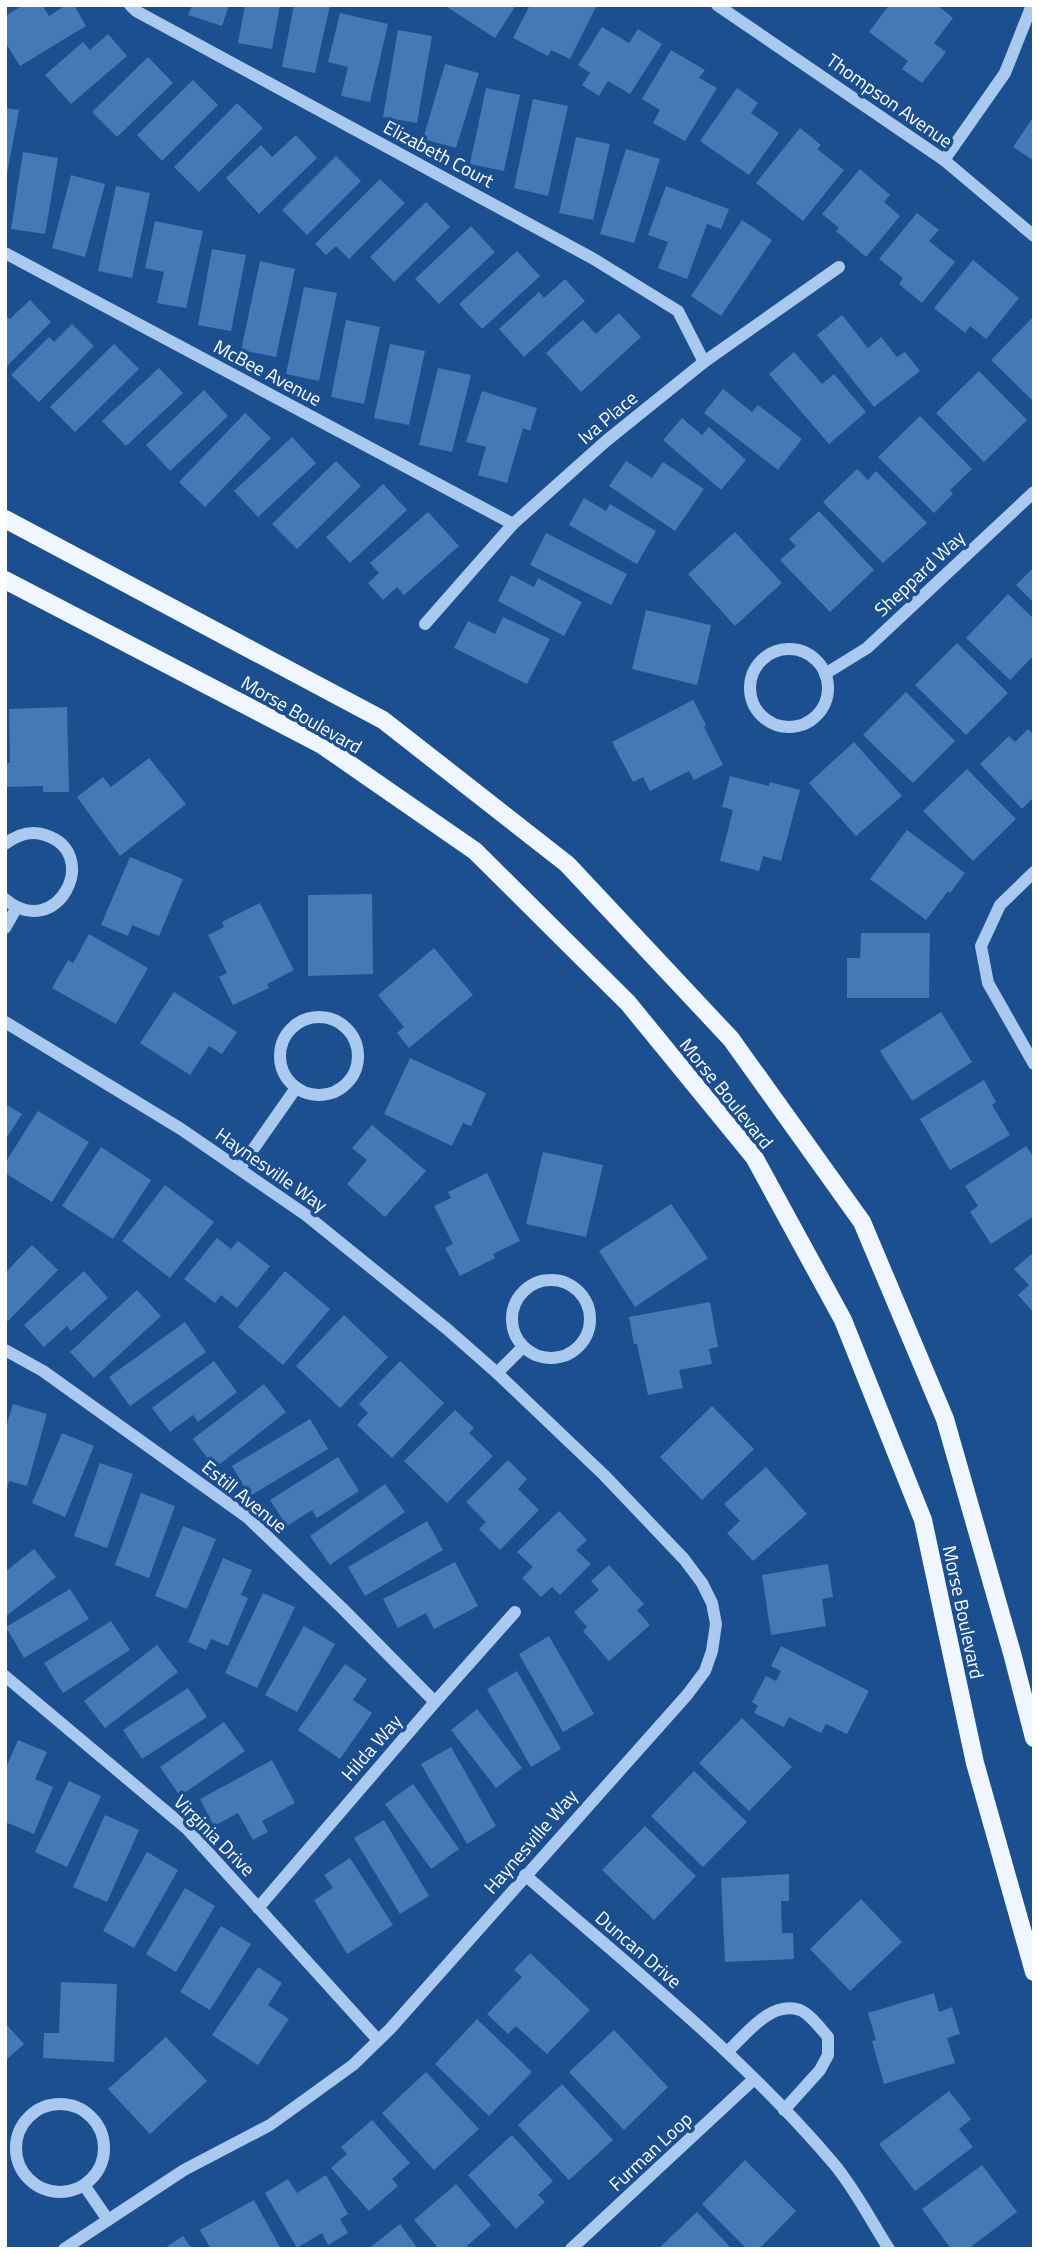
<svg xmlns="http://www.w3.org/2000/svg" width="1039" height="2254" font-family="'Titillium Web',sans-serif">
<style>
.building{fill:#4478b7}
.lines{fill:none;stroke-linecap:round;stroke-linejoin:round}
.minor{stroke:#a9c9ee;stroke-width:12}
.major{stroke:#f0f6ff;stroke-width:18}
.labels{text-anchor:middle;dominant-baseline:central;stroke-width:7;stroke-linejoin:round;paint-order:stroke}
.street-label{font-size:19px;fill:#fff;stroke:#1b4f8f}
</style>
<rect width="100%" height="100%" fill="#1b4f8f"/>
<!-- building -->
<g class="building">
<polygon points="23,5 42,5 49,16 66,5 74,5 86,26 20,66 5,42 5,16"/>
<polygon points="192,5 229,5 222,26 188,15"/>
<polygon points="245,5 280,5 272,49 238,43"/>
<polygon points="294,5 330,5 315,73 282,67"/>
<polygon points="444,5 516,5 495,38"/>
<polygon points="530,5 592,5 596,7 570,59 551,50 548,56 513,38"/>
<polygon points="889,5 937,5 953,18 934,43 946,52 922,83 902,69 908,61 869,32"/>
<polygon points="340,13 388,24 370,102 341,96 348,67 328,62"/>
<polygon points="602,27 629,43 638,29 662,44 630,94 608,81 599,96 582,85 590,73 578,65"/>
<polygon points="398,30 432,36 417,123 383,117"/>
<polygon points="108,34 127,56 71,104 45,75 83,42 90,50"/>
<polygon points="671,50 705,70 699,78 717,88 685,141 653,123 660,110 642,99"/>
<polygon points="148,57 173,83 117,137 92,112"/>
<polygon points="445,64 479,73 456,148 423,139"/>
<polygon points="193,80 218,105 162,161 137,135"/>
<polygon points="486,88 520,95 504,171 470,164"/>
<polygon points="737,88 758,103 751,113 779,133 749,175 700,141"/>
<polygon points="533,99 568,106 548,196 514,188"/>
<polygon points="237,103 263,128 199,192 174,167"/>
<polygon points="5,108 19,110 7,174 5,173"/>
<polygon points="1034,116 1034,161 1013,147"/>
<polygon points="800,128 821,145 817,149 844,170 803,221 756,183"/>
<polygon points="296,135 317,158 259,214 226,178 261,145 272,157"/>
<polygon points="576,137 610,144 593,220 559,213"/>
<polygon points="626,149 660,159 634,243 600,234"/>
<polygon points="23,152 58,158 45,234 11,229"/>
<polygon points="336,156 361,181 307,235 282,210"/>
<polygon points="860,169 890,195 884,202 900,216 866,257 836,231 839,228 822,214"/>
<polygon points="71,175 105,184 85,257 52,248"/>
<polygon points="380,179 405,203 349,259 336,246 326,255 315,244"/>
<polygon points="116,186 150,193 132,278 98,271"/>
<polygon points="666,186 729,209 721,229 707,224 687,279 658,268 668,242 648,235"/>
<polygon points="426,202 450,227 394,282 370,257"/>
<polygon points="917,213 939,230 929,241 955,262 922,303 899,284 903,278 879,259"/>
<polygon points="742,220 772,240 721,316 691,296"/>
<polygon points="155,221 203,231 186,308 157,303 164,272 145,268"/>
<polygon points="471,226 495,252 439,304 415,279"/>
<polygon points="212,249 246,255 231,331 198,325"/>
<polygon points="517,251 540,276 482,329 459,304"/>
<polygon points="973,260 1019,298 986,339 970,326 965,333 934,308"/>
<polygon points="260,261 295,269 276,357 241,350"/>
<polygon points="565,279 585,301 524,357 499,329 539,292 544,298"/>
<polygon points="304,287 337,293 319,381 286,374"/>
<polygon points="30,300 51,322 5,368 5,315 10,319"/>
<polygon points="619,313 641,337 581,392 546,353 583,320 596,334"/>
<polygon points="842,315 868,348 881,337 897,357 905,352 920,371 874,407 817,335"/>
<polygon points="1032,318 1034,319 1034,402 991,360"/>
<polygon points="346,320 380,327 364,404 331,397"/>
<polygon points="72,324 94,346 39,402 11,375 49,337 54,342"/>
<polygon points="114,344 139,369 75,432 50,407"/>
<polygon points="390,344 425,351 409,425 374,418"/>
<polygon points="794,352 822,384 834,374 866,412 829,444 769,374"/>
<polygon points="159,368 183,393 126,446 102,421"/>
<polygon points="438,368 471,375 452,452 419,445"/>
<polygon points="979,371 1027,420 984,462 936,413"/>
<polygon points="723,389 752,412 758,405 802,439 778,470 704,413"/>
<polygon points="204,390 228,416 170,471 146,445"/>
<polygon points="482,391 537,408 530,431 523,428 507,483 478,475 486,447 466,442"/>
<polygon points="245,413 271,438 205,507 179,482"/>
<polygon points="920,416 972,469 950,490 953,494 934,513 878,457"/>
<polygon points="682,418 702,435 709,427 746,460 721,490 663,440"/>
<polygon points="292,437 316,463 258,517 234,491"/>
<polygon points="336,461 361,486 297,549 272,524"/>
<polygon points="626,461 652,478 663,462 704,489 675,531 609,486"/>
<polygon points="857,469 868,480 876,471 927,523 883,563 823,502"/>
<polygon points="383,484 407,510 350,563 326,537"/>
<polygon points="584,498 606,511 610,504 656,531 637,564 569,525"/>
<polygon points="819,511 874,570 830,612 780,560 796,546 789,539"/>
<polygon points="428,512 459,546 404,595 397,587 383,600 368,583 379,573 370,563"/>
<polygon points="735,532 782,583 735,626 688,574"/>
<polygon points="546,533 627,574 611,605 530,565"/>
<polygon points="1034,567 1034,603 1016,585"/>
<polygon points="511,575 534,587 538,578 582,602 564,636 498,601"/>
<polygon points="1008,594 1034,619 1034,655 1010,680 966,638"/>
<polygon points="646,610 711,625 697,685 632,669"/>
<polygon points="503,617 550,639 527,684 454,648 468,621 495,634"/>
<polygon points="957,643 1008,693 966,735 915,685"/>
<polygon points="906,692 955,741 913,783 863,735"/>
<polygon points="693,700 706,725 704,727 723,765 694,780 689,771 650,791 643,777 633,782 612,742"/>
<polygon points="67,707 69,792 43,792 43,786 5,787 5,763 10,763 9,709"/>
<polygon points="1028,729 1034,735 1034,797 1022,809 980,764 1009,736 1015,742"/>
<polygon points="854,742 902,796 856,836 809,783"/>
<polygon points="149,758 186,804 120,856 77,797 103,777 111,787"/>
<polygon points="967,769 1016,819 973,861 923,811"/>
<polygon points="730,776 769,786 770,782 800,790 781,861 763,856 759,871 720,861 733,810 722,807"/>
<polygon points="907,830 965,873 950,893 948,891 926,920 870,879"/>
<polygon points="130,857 183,879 159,936 132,925 128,936 101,925"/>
<polygon points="372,894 373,974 308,976 308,895"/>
<polygon points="260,903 294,970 267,984 269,988 233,1005 219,977 227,973 208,935 224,927 222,922"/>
<polygon points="861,933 930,933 929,998 847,998 847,958 860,958"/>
<polygon points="89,934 148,968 116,1024 52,988 68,960 73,963"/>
<polygon points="434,948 473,995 409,1048 397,1033 404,1027 378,995"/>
<polygon points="174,992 237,1032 222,1054 209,1046 190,1075 140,1043"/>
<polygon points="941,1012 972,1062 912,1101 880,1051"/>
<polygon points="410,1058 486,1093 471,1126 463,1123 452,1146 384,1114"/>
<polygon points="984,1080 996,1102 992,1105 1010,1135 950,1170 920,1119"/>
<polygon points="5,1104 22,1114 5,1140"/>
<polygon points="38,1111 89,1142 52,1202 5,1173 5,1163"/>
<polygon points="372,1125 426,1171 385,1217 347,1184 367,1160 352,1148"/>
<polygon points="1026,1146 1034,1158 1034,1216 991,1244 970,1212 978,1206 965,1186"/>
<polygon points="101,1147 151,1180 113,1239 62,1206"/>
<polygon points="543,1152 603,1165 586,1237 526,1224"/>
<polygon points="487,1173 520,1241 493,1254 495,1258 460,1276 445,1248 453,1244 434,1206 451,1198 448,1192"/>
<polygon points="165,1185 214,1222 170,1278 122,1241"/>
<polygon points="671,1204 708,1258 635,1307 599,1251"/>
<polygon points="217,1238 231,1249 238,1241 270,1266 237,1308 221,1295 215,1303 184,1279"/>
<polygon points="32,1245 58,1270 5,1324 5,1273"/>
<polygon points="1034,1252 1034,1313 1018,1295 1029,1285 1014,1269"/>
<polygon points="84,1271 108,1298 71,1331 67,1326 44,1347 24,1325"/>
<polygon points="285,1271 330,1309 283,1365 238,1327"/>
<polygon points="137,1290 161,1316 94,1378 70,1352"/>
<polygon points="710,1302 718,1347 709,1349 712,1364 679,1370 683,1388 648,1395 637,1344 634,1344 629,1317"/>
<polygon points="344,1315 388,1357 340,1408 296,1366"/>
<polygon points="185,1322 206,1352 130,1406 109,1377"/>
<polygon points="214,1361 237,1392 198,1422 193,1415 170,1432 152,1408"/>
<polygon points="400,1361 444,1403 392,1458 357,1425 368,1413 359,1404"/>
<polygon points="264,1384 286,1412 215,1468 193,1439"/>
<polygon points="13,1404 47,1414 27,1486 9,1481 6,1493 5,1430"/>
<polygon points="712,1406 754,1449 702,1500 660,1457"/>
<polygon points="455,1410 474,1428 469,1433 493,1456 447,1503 404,1461"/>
<polygon points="310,1419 328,1449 250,1496 232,1466"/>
<polygon points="62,1433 94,1446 65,1517 32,1503"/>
<polygon points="338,1457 359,1491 317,1518 312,1510 287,1526 270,1500"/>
<polygon points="508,1460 527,1479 518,1489 539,1510 500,1550 479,1529 486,1522 466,1502"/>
<polygon points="100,1463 133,1474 107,1548 74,1536"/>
<polygon points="766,1467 807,1514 753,1561 727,1533 740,1521 724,1504"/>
<polygon points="385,1484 405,1512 330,1565 310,1536"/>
<polygon points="141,1493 175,1506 149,1578 115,1565"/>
<polygon points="559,1511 587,1540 576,1550 591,1564 560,1595 552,1587 541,1597 522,1578 533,1567 517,1552"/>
<polygon points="427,1521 443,1550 365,1596 348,1567"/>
<polygon points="183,1526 216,1539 187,1609 155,1596"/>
<polygon points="34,1549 56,1577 5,1617 5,1572"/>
<polygon points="223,1558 252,1570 241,1595 248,1598 228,1646 211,1639 206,1650 188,1642"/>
<polygon points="455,1562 478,1606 434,1629 426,1613 398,1628 383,1599"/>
<polygon points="828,1564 833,1597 822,1599 826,1626 771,1635 762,1575"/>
<polygon points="609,1565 644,1604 637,1610 650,1625 609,1661 583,1631 587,1627 574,1612 599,1590 591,1581"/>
<polygon points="70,1589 89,1619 24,1658 6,1627"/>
<polygon points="263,1593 295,1607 257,1688 225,1673"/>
<polygon points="111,1621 130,1650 63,1693 44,1663"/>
<polygon points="304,1626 335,1644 297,1712 265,1695"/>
<polygon points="549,1636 594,1714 563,1732 519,1654"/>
<polygon points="157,1645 178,1672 105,1728 84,1701"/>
<polygon points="781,1646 869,1691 847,1734 826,1724 821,1733 789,1717 784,1727 754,1713 758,1706 752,1702 766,1676 776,1681 781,1671 771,1666"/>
<polygon points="345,1664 367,1679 353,1700 372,1713 340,1759 298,1730"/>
<polygon points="517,1671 561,1749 531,1767 487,1689"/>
<polygon points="188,1688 207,1717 142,1759 123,1730"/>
<polygon points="477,1709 522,1768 496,1788 451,1730"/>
<polygon points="742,1718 792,1767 749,1811 699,1763"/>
<polygon points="224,1722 245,1751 180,1796 160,1767"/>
<polygon points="18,1740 47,1752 35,1779 53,1787 34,1834 5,1822 5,1770"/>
<polygon points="451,1747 496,1826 467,1844 421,1764"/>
<polygon points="272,1760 295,1803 262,1821 268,1832 253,1840 238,1813 214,1826 200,1799"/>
<polygon points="694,1771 747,1822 703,1867 651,1816"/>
<polygon points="69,1781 101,1796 67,1867 35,1852"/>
<polygon points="413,1784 459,1849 431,1869 385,1804"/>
<polygon points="105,1815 139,1830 107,1902 73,1887"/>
<polygon points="384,1820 429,1896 400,1914 354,1838"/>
<polygon points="645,1826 696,1876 654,1920 602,1870"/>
<polygon points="147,1852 178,1870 134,1948 103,1931"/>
<polygon points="350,1858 393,1925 347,1954 314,1900 333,1888 324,1875"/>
<polygon points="789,1874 789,1901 781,1901 782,1933 793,1933 794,1959 725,1962 721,1878"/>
<polygon points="185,1888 215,1906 176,1972 146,1954"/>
<polygon points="861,1899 902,1942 850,1991 810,1949"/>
<polygon points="221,1926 251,1944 210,2010 180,1992"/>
<polygon points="530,1953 590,2010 547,2054 516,2026 508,2034 487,2014 522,1977 514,1970"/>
<polygon points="258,1967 282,1983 268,2005 289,2019 258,2065 212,2035"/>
<polygon points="61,1982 117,1984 114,2062 43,2058 44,2033 59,2033"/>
<polygon points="934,1993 939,2012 952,2007 960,2034 947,2038 955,2063 884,2084 872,2041 876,2040 868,2013"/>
<polygon points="477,2019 532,2072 489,2116 435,2064"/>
<polygon points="5,2023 24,2044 5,2061"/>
<polygon points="614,2030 668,2087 624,2130 569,2072"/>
<polygon points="166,2037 207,2081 150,2134 108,2089"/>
<polygon points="426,2072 479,2129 434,2170 382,2113"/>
<polygon points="562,2084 613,2140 569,2180 518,2125"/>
<polygon points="949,2091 971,2119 959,2129 973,2147 915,2191 879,2144"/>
<polygon points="372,2120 410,2163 392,2179 398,2186 369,2211 331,2168 347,2154 341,2147"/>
<polygon points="512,2135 553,2181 538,2195 545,2202 516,2229 468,2175"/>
<polygon points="745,2160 796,2211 759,2249 747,2249 702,2204"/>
<polygon points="982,2165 1017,2212 968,2249 951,2249 922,2209"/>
<polygon points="326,2175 348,2214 340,2219 348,2233 328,2245 322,2233 297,2248 265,2193 288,2179 297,2193"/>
<polygon points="456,2184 491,2225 467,2246 470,2249 439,2249 414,2220"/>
<polygon points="254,2200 281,2249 211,2249 200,2230"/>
<polygon points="697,2212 732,2249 658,2249"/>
<polygon points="400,2224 418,2249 368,2249"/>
<polygon points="183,2236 192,2249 163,2249"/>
</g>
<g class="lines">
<!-- minor -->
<g class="minor">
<polyline points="130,5 136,11 592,258 678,311 704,362"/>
<polyline points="717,5 944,160 1034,236"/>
<polyline points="944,160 1005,73 1032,5"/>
<polyline points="5,253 513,524"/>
<polyline points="425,624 513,524 606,441 704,362 839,267"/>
<circle cx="789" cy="688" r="39"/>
<polyline points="825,674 867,648 1034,492"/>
<path d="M 5,844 C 17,835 30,830 45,835 C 103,853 57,943 5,899"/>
<polyline points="1034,872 1000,905 981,946 988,983 1034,1064"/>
<polyline points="5,928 17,907"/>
<circle cx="319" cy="1056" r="39"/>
<polyline points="5,1022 181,1129 306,1215 447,1329 497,1373 604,1475 684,1559 702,1583 712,1603 716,1624 712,1651 705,1671 687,1695 390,2029 353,2065 270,2125 184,2170 64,2249"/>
<polyline points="240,1168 296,1088"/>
<circle cx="551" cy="1319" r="39"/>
<polyline points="5,1350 43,1371 247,1517 342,1608 435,1702"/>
<polyline points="497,1373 523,1347"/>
<polyline points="5,1676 187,1829 378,2040"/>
<path d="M 525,1875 C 630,1967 744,2057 834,2164 C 855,2189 871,2221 889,2249"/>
<polyline points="258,1908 435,1702 515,1612"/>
<path d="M 727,2052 C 746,2035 770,2000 800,2010 C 810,2014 821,2029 828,2037 L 828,2055 L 820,2070 L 784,2110"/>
<circle cx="60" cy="2148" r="44"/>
<polyline points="84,2185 108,2220"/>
<polyline points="571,2249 753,2080"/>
</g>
<!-- major -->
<g class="major">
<polyline points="5,519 383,720 567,864 731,1039 862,1222 945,1419 1012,1653 1034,1738"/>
<polyline points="5,580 322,745 475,851 628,1003 754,1157 843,1320 923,1520 975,1763 1034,1972"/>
</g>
</g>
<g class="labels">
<!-- street labels -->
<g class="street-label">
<text transform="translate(890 100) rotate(35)">Thompson Avenue</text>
<text transform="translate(439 153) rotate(28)">Elizabeth Court</text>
<text transform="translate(268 372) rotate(28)">McBee Avenue</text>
<text transform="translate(607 417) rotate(-40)">Iva Place</text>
<text transform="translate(919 573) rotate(-43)">Sheppard Way</text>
<text transform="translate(302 714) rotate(30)">Morse Boulevard</text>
<text transform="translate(727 1093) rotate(51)">Morse Boulevard</text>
<text transform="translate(272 1169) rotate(35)">Haynesville Way</text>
<text transform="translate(245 1496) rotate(39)">Estill Avenue</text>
<text transform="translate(964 1612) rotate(78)">Morse Boulevard</text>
<text transform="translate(371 1747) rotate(-49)">Hilda Way</text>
<text transform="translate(215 1835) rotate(45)">Virginia Drive</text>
<text transform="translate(530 1841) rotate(-49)">Haynesville Way</text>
<text transform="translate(639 1949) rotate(41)">Duncan Drive</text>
<text transform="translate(650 2151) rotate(-43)">Furman Loop</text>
</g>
</g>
<!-- border -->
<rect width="1039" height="2254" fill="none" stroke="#ffffff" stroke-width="14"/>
</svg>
